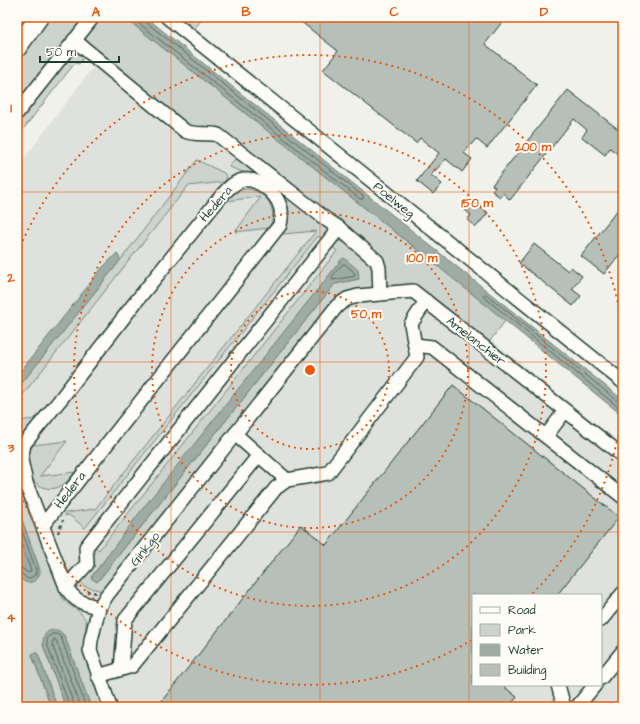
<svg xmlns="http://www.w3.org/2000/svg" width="640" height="724" font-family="'Architects Daughter',sans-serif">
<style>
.built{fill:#dfe2dc;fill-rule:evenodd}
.green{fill:#cdd3cd;stroke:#768880;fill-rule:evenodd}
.water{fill:#9faca4;stroke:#6c8077}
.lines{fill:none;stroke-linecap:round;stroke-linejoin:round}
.shore{stroke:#526961;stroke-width:1}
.building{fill:#b6bfb8;stroke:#1f3d34}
.minor-casing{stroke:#1f3d34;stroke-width:16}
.highway-casing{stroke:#1f3d34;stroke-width:21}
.path{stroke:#1f3d34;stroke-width:2;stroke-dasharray:3 3;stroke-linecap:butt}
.minor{stroke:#fdfcf7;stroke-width:13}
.highway{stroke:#fdfcf7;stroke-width:18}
.grid{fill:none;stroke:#e8590c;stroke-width:1;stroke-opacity:0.55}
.ring{fill:none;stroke:#e8590c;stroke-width:2;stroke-dasharray:2 4}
.labels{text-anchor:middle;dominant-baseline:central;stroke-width:4;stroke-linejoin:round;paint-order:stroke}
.street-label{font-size:13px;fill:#1f3d34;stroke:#fdfcf7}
.centre{fill:#e8590c;stroke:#fdfcf7;stroke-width:2}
.ring-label{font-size:12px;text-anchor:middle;font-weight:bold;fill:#e8590c;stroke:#fdfcf7;stroke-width:4;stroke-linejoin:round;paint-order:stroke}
.neatline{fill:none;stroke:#e8590c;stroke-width:1.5}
.grid-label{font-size:13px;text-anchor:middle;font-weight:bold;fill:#e8590c}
</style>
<rect width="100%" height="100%" fill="#f0f1eb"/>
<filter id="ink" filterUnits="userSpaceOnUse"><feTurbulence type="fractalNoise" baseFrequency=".025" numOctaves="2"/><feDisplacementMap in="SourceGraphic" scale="8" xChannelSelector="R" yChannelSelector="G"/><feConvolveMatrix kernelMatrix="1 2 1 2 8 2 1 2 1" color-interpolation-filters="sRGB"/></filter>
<g filter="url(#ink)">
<!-- built -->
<path class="built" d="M 114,39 L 623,445 L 623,707 L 98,707 L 17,488 L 17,168 ZM 473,595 L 601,595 L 601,685 L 473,685 Z"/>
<!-- green -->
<g class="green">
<polygon points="48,17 87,17 17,107 17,59"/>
<path d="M 98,17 L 124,17 L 506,320 L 489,342 L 419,287 C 408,283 393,289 386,283 L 383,261 L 230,136 L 196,129 L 189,126 L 83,41 L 86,37 L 84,35 Z"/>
<polygon points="179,17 204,17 194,29"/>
<polygon points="72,50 84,57 79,64 75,63 17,137 17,121"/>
<polygon points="237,156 260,174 259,175 260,177 240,171 229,167"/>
<polygon points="197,160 224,173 226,176 227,178 224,182 188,186 17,402 17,389 119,262"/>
<path d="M 248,189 C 267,192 279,210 269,228 L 235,232 L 260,198 L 259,197 L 226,201 C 233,193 238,190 248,189 Z"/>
<path d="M 282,191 L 325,226 L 328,232 L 324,240 L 318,236 L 85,528 L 69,515 L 65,516 L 65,513 L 95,509 L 316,231 L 283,234 C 290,218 292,208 281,193 Z"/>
<path d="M 338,241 L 345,242 L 370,262 C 374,267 375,279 373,286 C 364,295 348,286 334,299 L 102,591 L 83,586 L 79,580 L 93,545 L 99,550 L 337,251 L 331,246 ZM 342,259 L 359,279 L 335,284 L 333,286 L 98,581 L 97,582 L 91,577 Z"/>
<polygon points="36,419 17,443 17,421"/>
<path d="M 67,441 L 40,476 L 75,472 C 72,476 68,481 64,484 C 40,501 15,468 33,445 Z"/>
<polygon points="17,475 62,597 68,604 79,611 86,620 86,631 83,652 103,707 91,707 64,635 43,645 66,707 57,707 38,654 32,655 51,707 17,707 17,605 19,603 17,597 17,574 18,575 35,581 40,574 40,570 17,506"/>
</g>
<!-- water -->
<g class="water">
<polygon points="124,17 146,17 153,23 623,400 623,416 409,243"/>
<polygon points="117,253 120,259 119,262 17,389 17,376 102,268"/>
<polygon points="344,258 358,270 359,279 335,284 333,286 98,581 97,582 91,578 140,512 342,259"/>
<path d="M 17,506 L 39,568 C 40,584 24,588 17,574 Z"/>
<path d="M 51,630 L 58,630 L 64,635 L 91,707 L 66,707 L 43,645 C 43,638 44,633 51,630 Z"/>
<polygon points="36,652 38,654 57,707 51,707 32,655 32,654"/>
</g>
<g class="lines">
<!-- shore -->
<g class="shore">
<polyline points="131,17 360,199 363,199 363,196 146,22 144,17"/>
<polygon points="343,264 345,264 354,272 355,276 333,280 332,277"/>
<polyline points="623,403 619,402 486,294 483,295 484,297 623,411"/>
<polyline points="17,517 36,570 35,575 29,579 26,578 21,573 17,573"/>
<polyline points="17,532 31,571 28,573 23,569 17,568"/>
<polyline points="70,707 47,644 47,638 52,634 57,634 61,637 86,707"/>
<polyline points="75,707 52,644 54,639 56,640 81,707"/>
</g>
</g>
<!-- building -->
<g class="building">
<polygon points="295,17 506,17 485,44 537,85 487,148 476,139 464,153 472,159 462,172 446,159 431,175 442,184 433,194 417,181 439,153 420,138 416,143 323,70 338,51"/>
<polygon points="568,90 623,133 623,158 610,148 605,155 582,137 587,130 574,119 510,200 503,193 500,197 492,191 495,187 492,185"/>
<polygon points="472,202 478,206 479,205 488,213 476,227 467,220 471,215 465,210"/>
<polygon points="623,203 623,250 604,274 581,256"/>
<polygon points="534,244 568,271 571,267 582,276 572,289 581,296 573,306 519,263"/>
<polygon points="453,385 619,517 557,595 473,595 473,685 502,685 517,697 509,707 157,707 301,525 326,545"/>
</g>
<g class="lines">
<!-- minor casing -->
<g class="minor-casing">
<g id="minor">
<polyline points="167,17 623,382"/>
<path d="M 74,40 L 185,131 C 196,136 207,132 218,135 L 327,220 L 339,228 L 377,261 L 379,268 L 380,294"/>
<polyline points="17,113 93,17"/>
<polyline points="415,345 432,347 623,497"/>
<polyline points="235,434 287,480"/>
<polyline points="546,436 565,411"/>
<path d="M 43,525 L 280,225 C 281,219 283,213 280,206 C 276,193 258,178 244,180 C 235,181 229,188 223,194 L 134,304 L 60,400 L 24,444 L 21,460 L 26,483 L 66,587 C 76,603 82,602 99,608"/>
<polyline points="66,587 87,564 86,547 339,228"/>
<polyline points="601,620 623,593"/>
<polyline points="121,669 125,620 259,455"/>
<polyline points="98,676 132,666 276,488 287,480 328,473 417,357 411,324 426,301"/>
<polyline points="601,678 623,651"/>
<polyline points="558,685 564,707"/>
<polyline points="110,707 90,650 91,640 99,608 107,595 337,306 347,299 358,296 413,291 623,456"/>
<polyline points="577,707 595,685"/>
</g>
</g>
<!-- highway casing -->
<g class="highway-casing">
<polyline id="highway" points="17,48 39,17"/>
</g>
<!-- path -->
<g class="path">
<polyline points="58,533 63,520"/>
<polyline points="87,591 96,593"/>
</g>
<!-- minor -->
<use href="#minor" class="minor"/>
<!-- highway -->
<use href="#highway" class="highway"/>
</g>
</g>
<!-- grid -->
<path class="grid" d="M 171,17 L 171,707M 320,17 L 320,707M 469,17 L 469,707M 17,192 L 623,192M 17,362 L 623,362M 17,532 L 623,532"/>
<!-- distance rings -->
<g class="ring">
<circle cx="310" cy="370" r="79"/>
<circle cx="310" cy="370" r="158"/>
<circle cx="310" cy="370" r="236"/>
<path d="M623 406A315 315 0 0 1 531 595M472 640A315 315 0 0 1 18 488M18 252A315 315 0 0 1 623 334"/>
</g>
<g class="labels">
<!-- street labels -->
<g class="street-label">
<text transform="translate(394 200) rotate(39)">Poelweg</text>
<text transform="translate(216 204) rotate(-49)">Hedera</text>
<text transform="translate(476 341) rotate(38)">Amelanchier</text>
<text transform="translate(70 490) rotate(-52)">Hedera</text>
<text transform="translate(145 549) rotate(-52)">Ginkgo</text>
</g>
</g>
<circle cx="310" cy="370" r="6" class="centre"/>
<g class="ring-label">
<text x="533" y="151">200 m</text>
<text x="477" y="207">150 m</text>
<text x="422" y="262">100 m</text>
<text x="366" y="318">50 m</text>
</g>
<!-- margin -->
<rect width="640" height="724" fill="none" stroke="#fdfcf7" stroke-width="44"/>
<!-- legend -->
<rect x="472" y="594" width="130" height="92" fill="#fdfcf7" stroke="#a4b0a9"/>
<rect x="480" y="607" width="20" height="6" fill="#fdfcf7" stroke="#a4b0a9"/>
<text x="508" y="614" font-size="12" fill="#1f3d34">Road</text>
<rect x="480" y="624" width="20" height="12" fill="#cdd3cd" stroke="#a4b0a9"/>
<text x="508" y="634" font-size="12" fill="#1f3d34">Park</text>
<rect x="480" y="644" width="20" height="12" fill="#9faca4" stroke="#a4b0a9"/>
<text x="508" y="654" font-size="12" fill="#1f3d34">Water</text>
<rect x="480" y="664" width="20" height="12" fill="#b6bfb8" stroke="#a4b0a9"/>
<text x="508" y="674" font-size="12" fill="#1f3d34">Building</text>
<!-- scale -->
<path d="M40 56v6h79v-6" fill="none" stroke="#1f3d34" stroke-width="2"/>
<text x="46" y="56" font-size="12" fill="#1f3d34" stroke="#fdfcf7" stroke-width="3" paint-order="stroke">50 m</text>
<rect x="22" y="22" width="596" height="680" class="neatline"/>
<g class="grid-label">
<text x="96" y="16">A</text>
<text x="246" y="16">B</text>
<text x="394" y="16">C</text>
<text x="544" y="16">D</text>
<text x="11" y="112">1</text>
<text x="11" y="282">2</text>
<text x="11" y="452">3</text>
<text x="11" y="622">4</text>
</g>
</svg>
